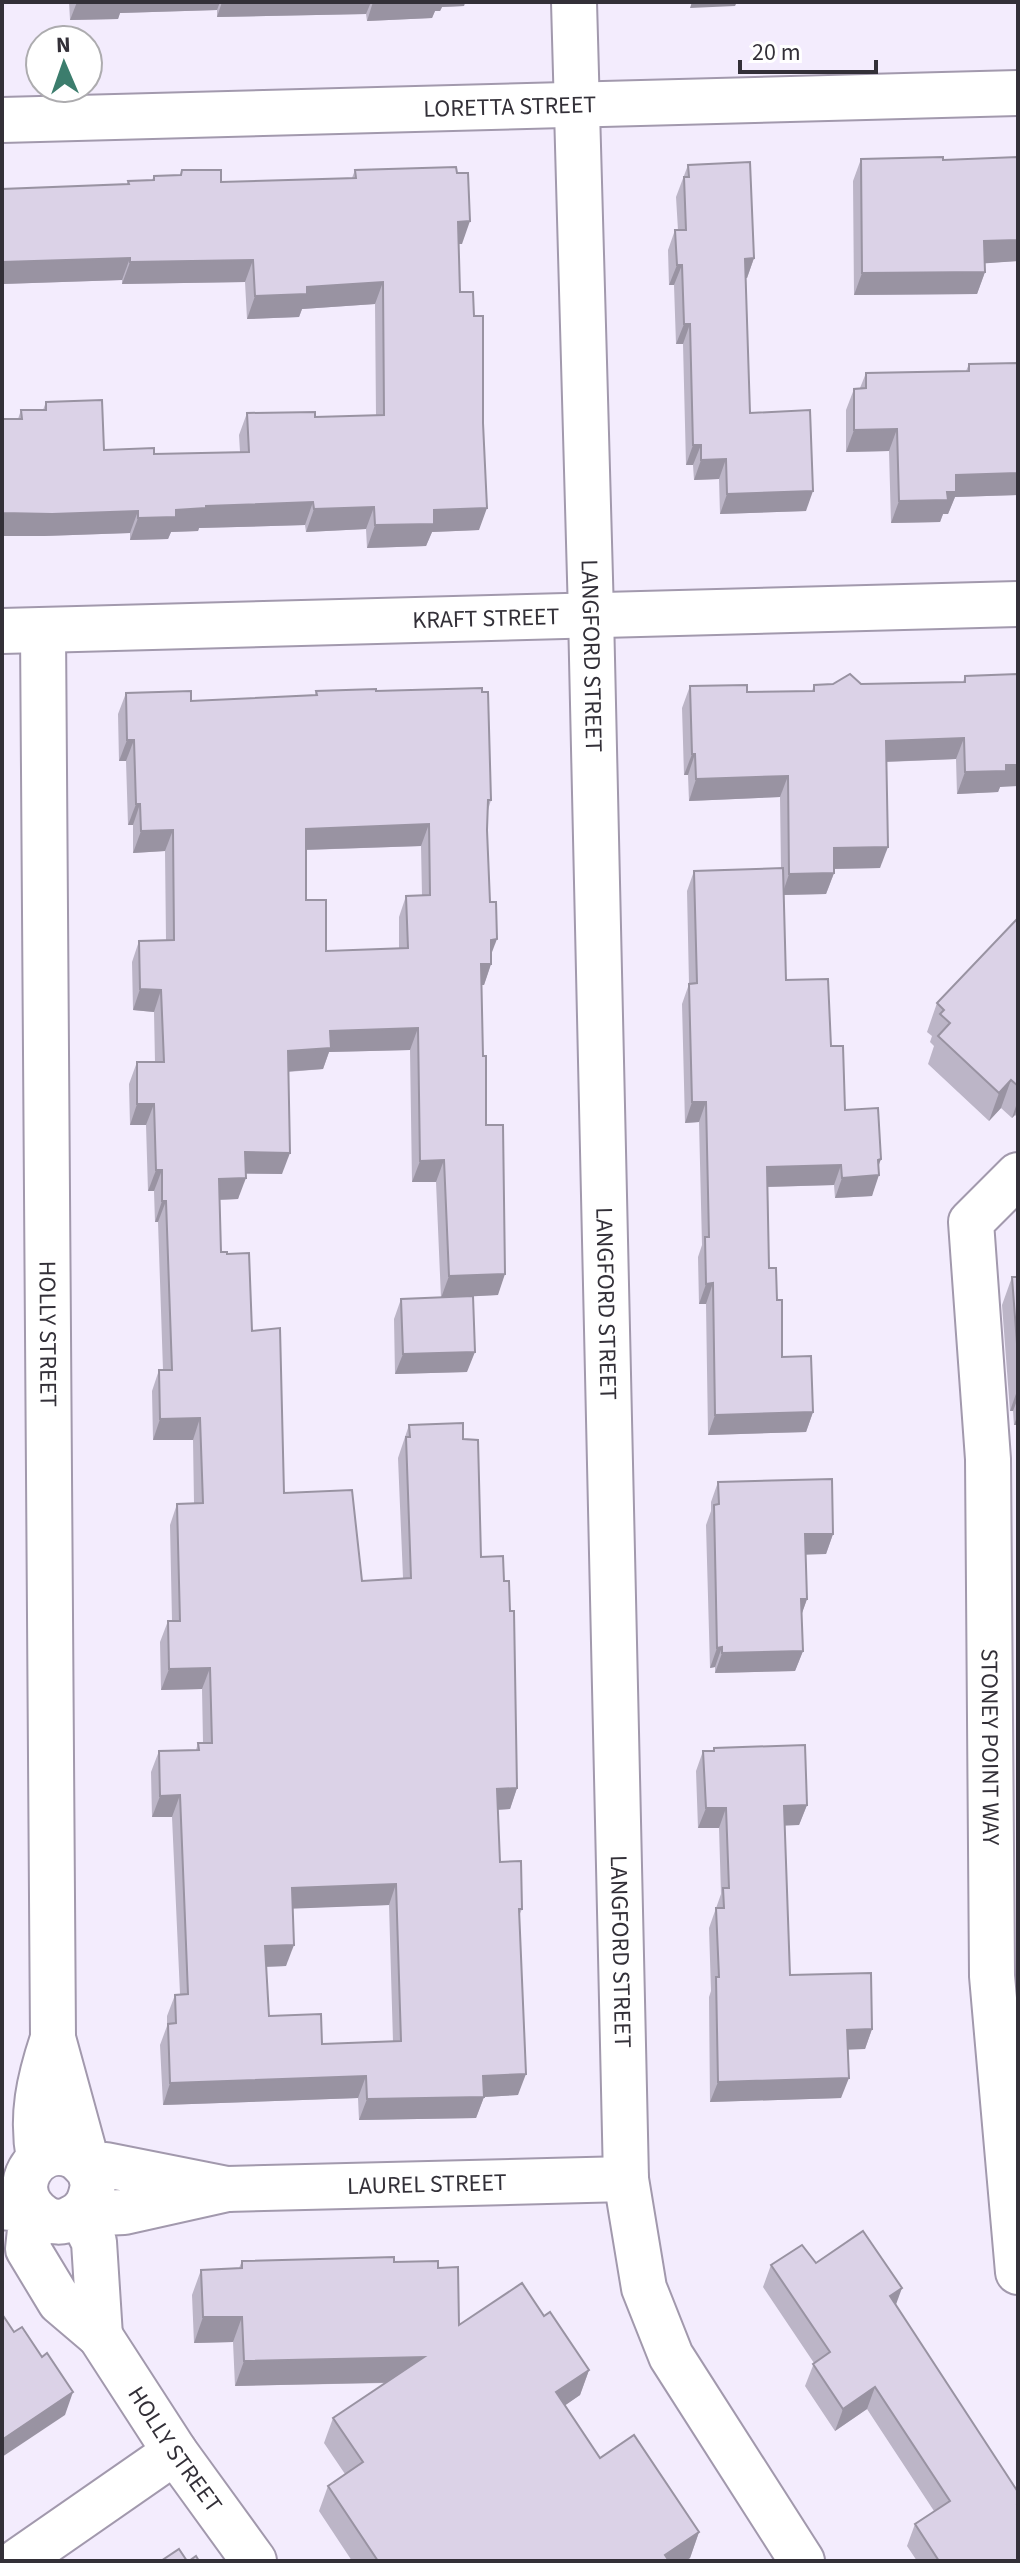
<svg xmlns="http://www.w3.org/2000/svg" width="1020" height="2563" font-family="'Source Sans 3',sans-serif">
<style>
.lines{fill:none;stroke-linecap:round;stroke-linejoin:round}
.minor-casing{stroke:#a299ad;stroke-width:48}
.minor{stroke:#fff;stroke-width:44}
.wall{fill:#bcb5c7;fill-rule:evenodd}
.shaded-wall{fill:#9993a2}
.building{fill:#dbd2e7;stroke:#9993a2;stroke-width:2;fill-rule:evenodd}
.labels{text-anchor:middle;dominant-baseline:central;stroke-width:7;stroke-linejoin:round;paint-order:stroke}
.street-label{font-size:24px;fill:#333038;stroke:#fff}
</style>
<rect width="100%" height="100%" fill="#f3ecfd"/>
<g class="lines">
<!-- minor casing -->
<g class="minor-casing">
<g id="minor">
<path id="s1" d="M 574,2 L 591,614 L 626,2179 L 644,2288 L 671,2356 L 802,2561"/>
<path id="s2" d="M 2,120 L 1018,93"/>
<path id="s3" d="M 43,630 L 53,2038"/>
<path id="s4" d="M 2,631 L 1018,604"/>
<path id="s5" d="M 1018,1175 L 971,1222 L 988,1459 L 992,1976 L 1018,2272"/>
<path d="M 39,2159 C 31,2115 39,2080 53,2038 L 93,2184 C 91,2199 87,2211 72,2218 C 63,2223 52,2223 43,2217 C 4,2191 36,2140 73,2156 C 78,2158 83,2164 87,2168"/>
<path id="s6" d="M 227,2189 L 626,2179"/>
<polyline points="2,2207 32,2210 28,2249 60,2302 100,2336 94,2242 80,2214 124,2212 227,2189 106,2165 87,2168"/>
<path id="s7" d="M 100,2336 L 175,2452 L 254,2561"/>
<polyline points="18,2561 175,2452"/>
</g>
</g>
<!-- minor -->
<use href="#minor" class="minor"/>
</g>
<!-- wall -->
<g class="wall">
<polygon points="69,2 465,2 464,6 442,7 440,11 435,11 432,18 367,21 366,14 217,17 217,10 120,13 118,19 70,20"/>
<polygon points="1018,157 1018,261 985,263 985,272 977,294 854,295 853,181 861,159 943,160"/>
<polygon points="688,165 754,258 747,278 746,278 750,413 806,511 720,514 719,479 694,480 693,465 686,465 683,344 676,344 674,285 669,285 668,250 675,230 678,230 676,197"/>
<polygon points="182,170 221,182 352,178 355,170 462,244 458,244 460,292 479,530 432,532 426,546 367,548 366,529 306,532 305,525 199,528 198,531 171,532 168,539 130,540 130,533 44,536 18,419 21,410 43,410 46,402 104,450 154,454 240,452 239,435 247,413 315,417 376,416 375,304 302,309 299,317 247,319 245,282 122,284 122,280 2,284 2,189 127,184 128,181 152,180 154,176 180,175"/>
<polygon points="1018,363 1018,495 955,497 948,514 943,514 940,522 891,523 889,451 846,452 846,410 854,389 860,388 866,373 966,371 969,364"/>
<polygon points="965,676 1000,787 998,792 957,794 956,759 887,762 880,868 834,869 834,873 826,894 784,895 786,980 831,1046 845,1110 878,1166 872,1196 835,1198 834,1185 768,1187 769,1268 777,1300 782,1357 813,1412 806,1432 708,1435 706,1304 699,1304 698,1257 702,1245 699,1122 685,1123 682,1004 689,984 687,891 694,871 781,868 780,797 689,801 688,775 684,775 682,708 690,686 747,692 812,691 814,685 963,682"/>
<path d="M 316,691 L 376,691 L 491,800 L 488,810 L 487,830 L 491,964 L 484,985 L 481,985 L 483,1056 L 486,1125 L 498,1295 L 447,1297 L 467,1372 L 395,1374 L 394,1319 L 401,1299 L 441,1298 L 436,1182 L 412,1182 L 410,1050 L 329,1052 L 323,1069 L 288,1072 L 282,1174 L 245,1174 L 238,1199 L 220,1200 L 221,1252 L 252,1331 L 284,1493 L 362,1581 L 403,1578 L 398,1458 L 409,1425 L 463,1439 L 481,1557 L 504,1581 L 517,1788 L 510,1809 L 498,1810 L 500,1862 L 522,1909 L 519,1916 L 518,2095 L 484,2097 L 476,2118 L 359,2120 L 358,2098 L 163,2105 L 160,2045 L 167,2026 L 167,2016 L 175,1995 L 180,1994 L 172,1817 L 152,1817 L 151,1772 L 159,1751 L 196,1750 L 198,1743 L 203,1743 L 202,1689 L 161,1690 L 160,1642 L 168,1621 L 172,1621 L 170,1525 L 177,1504 L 194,1503 L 193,1440 L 153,1440 L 152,1391 L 159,1370 L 163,1370 L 158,1222 L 155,1222 L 154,1191 L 148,1191 L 146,1125 L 130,1125 L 129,1084 L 137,1062 L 155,1062 L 154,1012 L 133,1010 L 132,962 L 139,941 L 166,940 L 165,851 L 133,853 L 133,825 L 128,825 L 126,761 L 119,761 L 118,714 L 126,693 L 191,701 L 315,695 ZM 421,846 L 422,896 L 406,896 L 399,917 L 399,948 L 326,951 L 306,900 L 306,850 ZM 389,1905 L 393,2042 L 322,2044 L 269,2016 L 266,1967 L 286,1966 L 293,1908 Z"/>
<polygon points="1018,918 1018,1118 1015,1115 1012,1118 1001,1108 989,1121 928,1064 934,1046 930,1042 932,1036 927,1032 937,1003"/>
<polygon points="1012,1277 1018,1277 1018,1425 1014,1425 1013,1411 1010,1411 1002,1305"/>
<polygon points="718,1482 833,1534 826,1554 806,1554 807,1599 801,1615 803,1651 795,1671 715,1673 715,1667 710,1668 706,1525 711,1511 711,1502"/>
<polygon points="714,1748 807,1805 799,1825 785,1825 790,1975 872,2029 865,2049 848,2049 841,2098 710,2102 709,1997 711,1991 709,1928 721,1894 719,1828 698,1828 696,1771 703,1751 714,1751"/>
<polygon points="242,2261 394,2262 438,2268 459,2325 544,2316 589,2370 580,2395 565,2405 600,2458 699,2532 690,2558 685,2561 352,2561 319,2511 328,2486 345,2474 324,2443 333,2418 386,2383 235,2386 233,2342 194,2343 192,2295 201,2270 239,2268"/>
<polygon points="816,2263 896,2306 1018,2561 917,2561 907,2546 915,2524 934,2511 867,2409 835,2431 805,2386 814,2363 763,2287 771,2265"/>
</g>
<!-- shaded-wall -->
<g class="shaded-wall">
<polygon points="77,2 220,2 217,10 120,13 118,19 70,20"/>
<polygon points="222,2 371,2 366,14 217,17"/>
<polygon points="373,2 465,2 464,6 442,7 440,11 435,11 432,18 367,21"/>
<polygon points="692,2 737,2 735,6 690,8"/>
<polygon points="470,221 462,244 450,244 458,222"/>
<polygon points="1018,240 1018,261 976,264 984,241"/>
<polygon points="130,258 122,280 2,284 2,262"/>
<polygon points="754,258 747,278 738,279 745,259"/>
<polygon points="253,260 245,282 122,284 130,262"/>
<polygon points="677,265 682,265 674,285 669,285"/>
<polygon points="985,272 977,294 854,295 862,273"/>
<polygon points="383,282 375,304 302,309 299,317 247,319 255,296 307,287"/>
<polygon points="684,324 690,324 683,344 676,344"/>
<polygon points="897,429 889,451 846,452 854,430"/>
<polygon points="693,445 701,445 693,465 686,465"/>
<polygon points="726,459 719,479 694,480 701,460"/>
<polygon points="1018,473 1018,495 955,497 948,514 943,514 940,522 891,523 899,501 956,475"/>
<polygon points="813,491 806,511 720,514 727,494"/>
<polygon points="313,502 305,525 199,528 198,531 171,532 168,539 130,540 138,518 176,510 206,506"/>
<polygon points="374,507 366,529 306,532 314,509"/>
<polygon points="487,508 479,530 432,532 426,546 367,548 375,525 434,510"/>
<polygon points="138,511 130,533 44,536 2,536 2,513"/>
<polygon points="964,738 956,759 878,762 886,741"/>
<polygon points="127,740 134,740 126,761 119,761"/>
<polygon points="692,754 695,754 688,775 684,775"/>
<polygon points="1006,765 1018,765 1018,786 1000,787 998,792 957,794 965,772"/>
<polygon points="788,776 780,797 689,801 696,779"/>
<polygon points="136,804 140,804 133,825 128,825"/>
<polygon points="429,824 421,846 299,850 306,829"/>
<polygon points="173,830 165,851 133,853 141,831"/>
<polygon points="888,847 880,868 826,869 834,848"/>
<polygon points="834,873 826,894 782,895 789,874"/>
<polygon points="497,939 489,960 491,940"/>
<polygon points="481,964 491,964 484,985 473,985"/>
<polygon points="140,989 161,990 154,1012 133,1010"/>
<polygon points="418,1028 410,1050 329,1052 323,1069 280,1072 288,1051 330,1031"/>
<polygon points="1011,1080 1001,1108 989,1121 999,1093"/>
<polygon points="1018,1100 1018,1105 1015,1115 1012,1118"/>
<polygon points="692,1102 706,1102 699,1122 685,1123"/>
<polygon points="137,1104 154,1104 146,1125 130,1125"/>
<polygon points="245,1152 290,1153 282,1174 237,1173"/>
<polygon points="881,1159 875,1176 879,1175 872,1196 835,1198 842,1178"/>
<polygon points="444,1160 436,1182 412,1182 420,1161"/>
<polygon points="841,1165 834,1185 760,1187 767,1167"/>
<polygon points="156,1170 162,1170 154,1191 148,1191"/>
<polygon points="246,1178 238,1199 211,1200 219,1179"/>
<polygon points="162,1201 166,1201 158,1222 155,1222"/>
<polygon points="505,1274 498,1295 441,1298 449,1276"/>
<polygon points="713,1283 706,1304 699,1304 706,1284"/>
<polygon points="475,1352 467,1372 395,1374 403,1354"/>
<polygon points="1018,1388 1018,1398 1013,1411 1010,1411"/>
<polygon points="813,1412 806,1432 708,1435 715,1415"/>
<polygon points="1018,1414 1018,1425 1014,1425"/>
<polygon points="200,1418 193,1440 153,1440 160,1419"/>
<polygon points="805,1534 833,1534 826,1554 798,1555"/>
<polygon points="801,1599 807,1599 800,1619"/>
<polygon points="722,1647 715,1667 710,1668 717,1648"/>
<polygon points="803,1651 795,1671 715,1673 722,1653"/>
<polygon points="210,1668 202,1689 161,1690 169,1669"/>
<polygon points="517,1788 510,1809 490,1810 497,1789"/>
<polygon points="180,1795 172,1817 152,1817 160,1796"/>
<polygon points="807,1805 799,1825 777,1826 784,1806"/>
<polygon points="706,1808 726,1808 719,1828 698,1828"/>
<polygon points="396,1884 389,1905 284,1909 292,1888"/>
<polygon points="294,1945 286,1966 257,1967 265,1946"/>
<polygon points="872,2029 865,2049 840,2050 847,2030"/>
<polygon points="526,2074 518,2095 484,2097 476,2118 359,2120 367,2099 483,2076"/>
<polygon points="366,2076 358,2098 163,2105 170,2083"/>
<polygon points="849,2078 841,2098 710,2102 718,2082"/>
<polygon points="902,2288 894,2310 890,2296"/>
<polygon points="203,2317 242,2317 233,2342 194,2343"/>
<polygon points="424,2357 415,2382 235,2386 244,2361"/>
<polygon points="589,2370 580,2395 547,2418 556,2392"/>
<polygon points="875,2387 867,2409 835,2431 843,2409"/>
<polygon points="73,2392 65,2415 2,2457 2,2440"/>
<polygon points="699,2532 690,2558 685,2561 663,2561 665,2555"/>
</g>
<!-- building -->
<g class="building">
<polygon points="943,157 943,160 1018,157 1018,240 984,241 985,272 862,273 861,159"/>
<polygon points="750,162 754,258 745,259 750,413 810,410 813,491 727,494 726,459 701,460 701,445 693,445 690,324 684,324 682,265 677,265 675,230 686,230 684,177 689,177 688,165"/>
<polygon points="456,167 457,173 468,173 470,221 458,222 460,292 473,292 474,316 483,316 483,423 487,508 434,510 434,524 375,525 374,507 314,509 313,502 206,506 206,508 176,510 176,517 138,518 138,511 52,514 2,513 2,419 22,419 21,410 46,410 46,402 102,400 104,450 154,448 154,454 249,452 247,413 315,412 315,417 384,415 383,282 307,287 307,294 255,296 253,260 130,262 130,258 2,262 2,189 129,184 128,181 154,180 154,176 181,175 182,170 221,170 221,182 356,178 355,170"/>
<polygon points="1018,363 1018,473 956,475 956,492 947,492 948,500 899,501 897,429 854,430 854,389 866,388 866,373 969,371 969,364"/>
<polygon points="850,674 861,684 965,682 965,676 1018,674 1018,765 1006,765 1006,771 965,772 964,738 886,741 888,847 834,848 834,873 789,874 788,776 696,779 695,754 692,754 690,686 747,685 747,692 814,691 814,685 833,684"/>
<path d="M 482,688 L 482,692 L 488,692 L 491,800 L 488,800 L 487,830 L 490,902 L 496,902 L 497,939 L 491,940 L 491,964 L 481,964 L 483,1056 L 486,1056 L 486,1125 L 503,1125 L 505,1274 L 449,1276 L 444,1160 L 420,1161 L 418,1028 L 330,1031 L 331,1048 L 288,1051 L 290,1153 L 245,1152 L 246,1178 L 219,1179 L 221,1252 L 227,1252 L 227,1254 L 249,1253 L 252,1331 L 280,1328 L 284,1493 L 352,1490 L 362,1581 L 411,1578 L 406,1437 L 410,1437 L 409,1425 L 463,1423 L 463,1439 L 478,1440 L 481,1557 L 503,1556 L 504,1581 L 509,1581 L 510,1611 L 514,1611 L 517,1788 L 497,1789 L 500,1862 L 521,1861 L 522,1909 L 519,1909 L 526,2074 L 483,2076 L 484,2097 L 367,2099 L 366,2076 L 170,2083 L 168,2024 L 176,2023 L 175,1995 L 188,1994 L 180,1795 L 160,1796 L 159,1751 L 199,1750 L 198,1743 L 212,1743 L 210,1668 L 169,1669 L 168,1621 L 180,1621 L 177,1504 L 203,1503 L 200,1418 L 160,1419 L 159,1370 L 172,1370 L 166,1201 L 162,1201 L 162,1170 L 156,1170 L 154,1104 L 137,1104 L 137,1062 L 164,1062 L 161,990 L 140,989 L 139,941 L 174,940 L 173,830 L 141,831 L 140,804 L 136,804 L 134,740 L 127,740 L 126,693 L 191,691 L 191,701 L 317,695 L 316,691 L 376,689 L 376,691 ZM 429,824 L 430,895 L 406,896 L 408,948 L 326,951 L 326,900 L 306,900 L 306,829 ZM 396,1884 L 401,2041 L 322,2044 L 321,2014 L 269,2016 L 265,1946 L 294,1945 L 292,1888 Z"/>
<polygon points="783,868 786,980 828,979 831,1046 843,1046 845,1110 878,1108 881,1159 878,1160 879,1175 842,1178 841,1165 767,1167 769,1268 776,1268 777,1300 782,1300 782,1357 811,1356 813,1412 715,1415 713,1283 706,1284 705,1237 709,1237 706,1102 692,1102 689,984 697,983 694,871"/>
<polygon points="1018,918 1018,1086 1011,1080 999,1093 938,1036 950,1023 940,1014 944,1010 937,1003"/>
<polygon points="1012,1277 1018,1277 1018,1357"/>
<polygon points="473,1296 475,1352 403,1354 401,1299"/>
<polygon points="832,1479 833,1534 805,1534 807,1599 801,1599 803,1651 722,1653 722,1647 717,1648 714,1505 719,1504 718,1482"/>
<polygon points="805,1745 807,1805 784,1806 790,1975 871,1973 872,2029 847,2030 849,2078 718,2082 716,1977 719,1977 716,1908 724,1908 723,1888 729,1888 726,1808 706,1808 703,1751 714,1751 714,1748"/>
<polygon points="863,2231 902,2288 890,2296 1018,2492 1018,2504 1017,2505 1018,2507 1018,2561 939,2561 915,2524 950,2501 875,2387 843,2409 813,2364 830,2352 771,2265 802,2245 816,2263"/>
<polygon points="394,2257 394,2262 438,2261 438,2268 458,2267 459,2325 522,2283 544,2316 550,2312 589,2370 556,2392 600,2458 634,2435 699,2532 665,2555 669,2561 378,2561 328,2486 363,2462 333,2418 424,2357 244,2361 242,2317 203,2317 201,2270 242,2268 242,2261"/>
<polygon points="2,2314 14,2332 22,2327 42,2357 47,2353 73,2392 2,2440 4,2442 2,2443"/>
<polygon points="179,2549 187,2561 161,2561"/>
<polygon points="196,2556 199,2561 189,2561"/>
</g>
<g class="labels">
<!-- street labels -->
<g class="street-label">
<text stroke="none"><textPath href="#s2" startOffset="508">LORETTA STREET</textPath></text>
<text stroke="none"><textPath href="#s4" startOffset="484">KRAFT STREET</textPath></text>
<text stroke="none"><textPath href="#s1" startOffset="654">LANGFORD STREET</textPath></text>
<text stroke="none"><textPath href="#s1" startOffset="1302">LANGFORD STREET</textPath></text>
<text stroke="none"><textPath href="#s3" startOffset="704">HOLLY STREET</textPath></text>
<text stroke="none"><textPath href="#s5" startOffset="592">STONEY POINT WAY</textPath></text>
<text stroke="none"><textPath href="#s1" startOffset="1950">LANGFORD STREET</textPath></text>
<text stroke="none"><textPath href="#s6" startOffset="200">LAUREL STREET</textPath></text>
<text stroke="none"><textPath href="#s7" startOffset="136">HOLLY STREET</textPath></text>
</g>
</g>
<!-- border -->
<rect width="1020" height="2563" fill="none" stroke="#333038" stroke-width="8"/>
<!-- north arrow -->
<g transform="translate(64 64) rotate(358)"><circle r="38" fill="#ffffff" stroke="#adacaf" stroke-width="2"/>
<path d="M0-6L14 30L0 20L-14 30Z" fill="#3c7d6d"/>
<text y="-12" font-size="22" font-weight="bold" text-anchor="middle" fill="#333038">N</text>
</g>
<!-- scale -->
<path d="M740 60v12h136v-12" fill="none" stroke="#333038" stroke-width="4"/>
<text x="752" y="60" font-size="24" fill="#333038" stroke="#ffffff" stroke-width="6" paint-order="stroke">20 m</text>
</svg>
